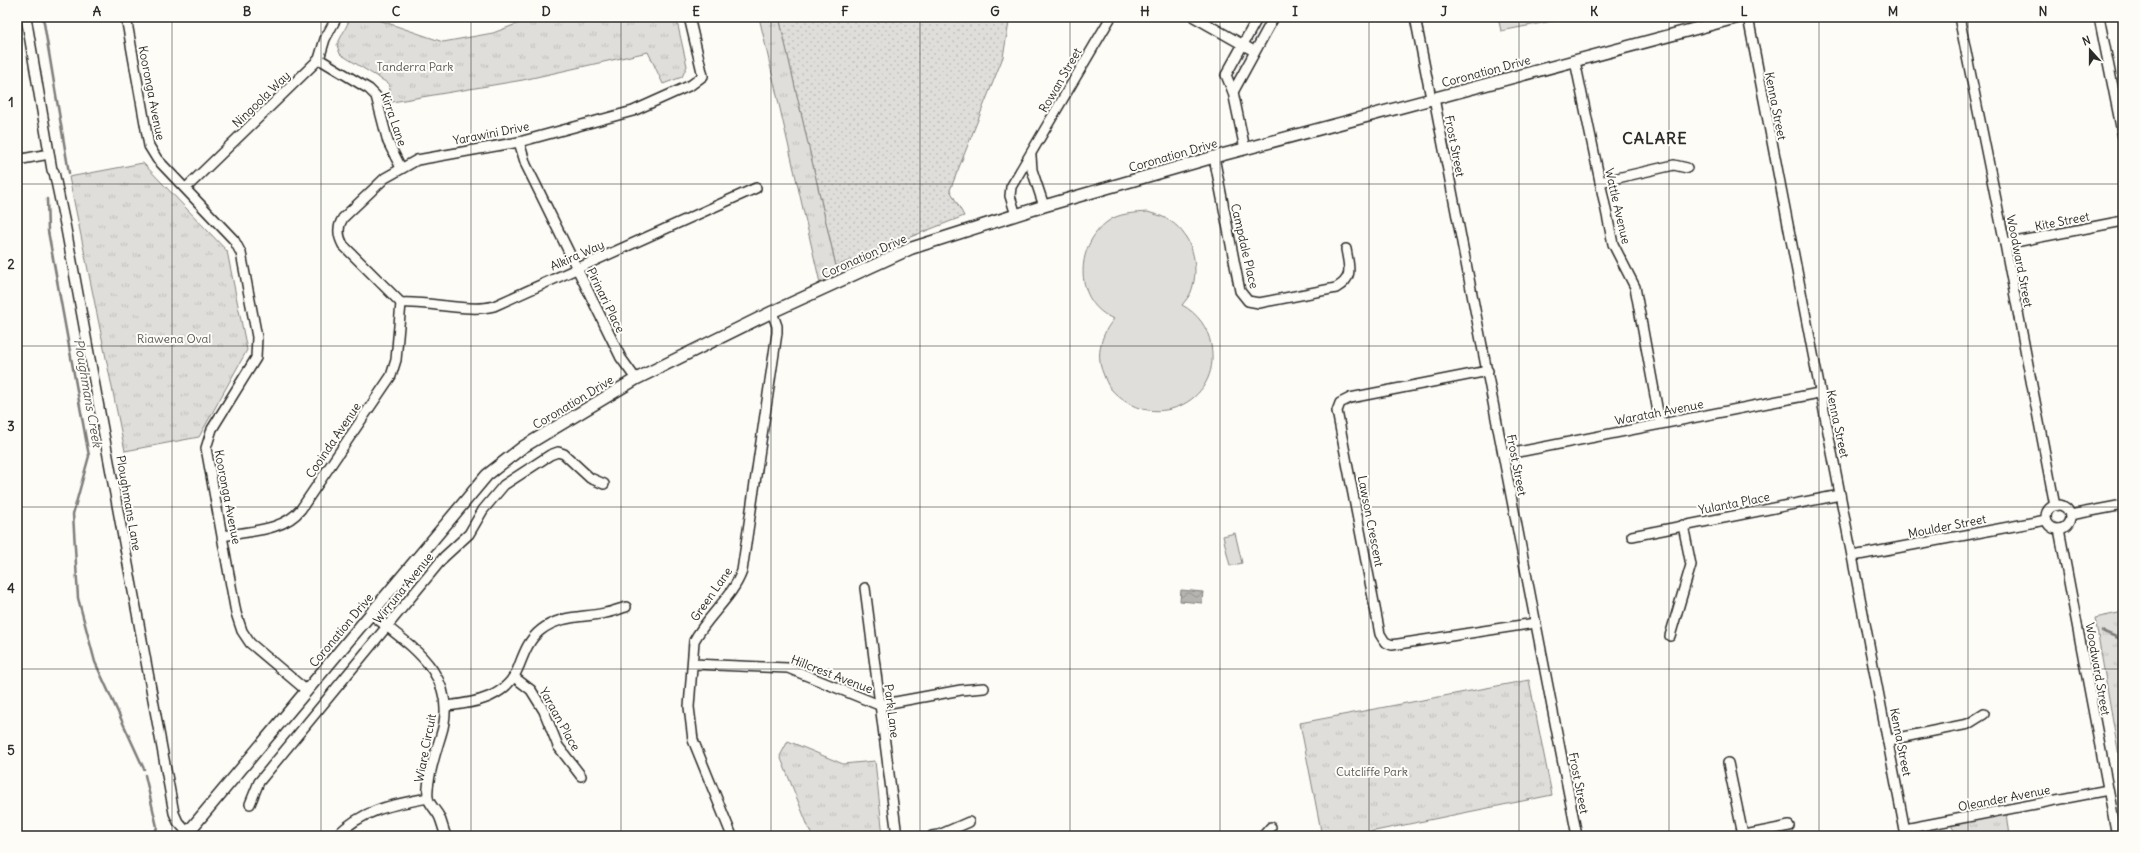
<svg xmlns="http://www.w3.org/2000/svg" width="2140" height="853" font-family="Delius,sans-serif">
<style>
.grass{fill:url(#grass-dots);stroke:#858482}
.park{fill:url(#park-tufts);stroke:#858482}
.pitch{fill:#dfdeda;stroke:#858482}
.water{fill:url(#water-waves);stroke:#7e7d7b}
.lines{fill:none;stroke-linecap:round;stroke-linejoin:round}
.stream{stroke:#7e7d7b;stroke-width:2.5}
.minor-casing{stroke:#2b2b2b;stroke-width:12}
.major-casing{stroke:#2b2b2b;stroke-width:14}
.minor{stroke:#fdfcf7;stroke-width:9}
.major{stroke:#fdfcf7;stroke-width:11}
.grid{fill:none;stroke:#2b2b2b;stroke-width:1;stroke-opacity:0.55}
.labels{text-anchor:middle;dominant-baseline:central;stroke-width:4;stroke-linejoin:round;paint-order:stroke}
.park-label{font-size:12px;fill:#585857;stroke:#fdfcf7}
.street-label{font-size:12px;fill:#2b2b2b;stroke:#fdfcf7}
.water-label{font-size:13px;font-style:italic;fill:#5b5b5a;stroke:#fdfcf7}
.district-label{font-size:16px;font-weight:bold;letter-spacing:1px;fill:#2b2b2b;stroke:#fdfcf7}
.neatline{fill:none;stroke:#2b2b2b;stroke-width:1.5}
.grid-label{font-size:13px;text-anchor:middle;font-weight:bold;fill:#2b2b2b}
</style>
<defs>
<pattern id="grass-dots" width="8" height="8" patternUnits="userSpaceOnUse"><rect width="8" height="8" fill="#dfdeda"/><path d="M2 2h.1M6 6h.1" fill="none" stroke="#c0bfbb" stroke-width="1.8" stroke-linecap="round"/></pattern>
<pattern id="park-tufts" width="24" height="20" patternUnits="userSpaceOnUse"><rect width="24" height="20" fill="#dfdeda"/><path d="M3 7l-1-3M5 7V3M7 7l1-3M15 17l-1-3M17 17v-4M19 17l1-3" fill="none" stroke="#c0bfbb"/></pattern>
<pattern id="water-waves" width="16" height="10" patternUnits="userSpaceOnUse"><rect width="16" height="10" fill="#b5b4b1"/><path d="M0 5q4-4 8 0t8 0" fill="none" stroke="#939390"/></pattern>
</defs>
<rect width="100%" height="100%" fill="#fdfcf7"/>
<filter id="ink" filterUnits="userSpaceOnUse"><feTurbulence type="fractalNoise" baseFrequency=".025" numOctaves="2"/><feDisplacementMap in="SourceGraphic" scale="8" xChannelSelector="R" yChannelSelector="G"/><feConvolveMatrix kernelMatrix="1 2 1 2 8 2 1 2 1" color-interpolation-filters="sRGB"/></filter>
<g filter="url(#ink)">
<!-- grass -->
<polygon class="grass" points="779,17 1010,17 1003,57 950,190 964,216 836,266"/>
<!-- park -->
<g class="park">
<polygon points="351,17 370,17 443,42 493,33 535,17 676,17 687,66 682,77 663,84 648,52 523,80 392,102 389,84 340,54 337,45"/>
<polygon points="759,17 779,17 838,275 820,283"/>
<polygon points="143,163 227,251 247,350 199,437 125,451 69,177"/>
<polygon points="2123,612 2123,779 2095,618"/>
<polygon points="1529,680 1552,795 1350,836 1322,836 1300,723"/>
<polygon points="788,741 843,764 875,761 883,836 812,836 780,756"/>
<polygon points="2007,813 2010,836 1957,836 1951,825"/>
</g>
<!-- pitch -->
<g class="pitch">
<polygon points="1498,17 1567,17 1568,18 1501,31"/>
<path d="M 1148,212 C 1153,214 1160,215 1165,218 C 1192,231 1201,266 1191,292 C 1189,297 1185,301 1182,305 C 1197,313 1208,327 1211,345 C 1222,404 1150,434 1111,389 C 1107,385 1105,378 1103,373 C 1095,355 1102,332 1114,319 C 1074,303 1074,247 1107,222 C 1118,213 1134,213 1148,212 Z"/>
<polygon points="1235,533 1242,563 1230,566 1223,536"/>
</g>
<!-- water -->
<polygon class="water" points="1181,590 1203,592 1202,603 1180,601"/>
<g class="lines">
<!-- stream -->
<g class="stream">
<polyline points="43,17 69,173"/>
<polyline points="47,199 48,231 89,456 73,514 78,598 95,662 144,769"/>
<polyline points="2102,631 2123,640"/>
<polyline points="145,775 157,827 154,836"/>
</g>
<!-- minor casing -->
<g class="minor-casing">
<g id="minor">
<polyline points="26,17 52,170 54,172 66,229 174,813 178,822 188,833"/>
<polyline points="126,17 149,146 157,159 234,240 241,253 257,337 256,358 212,429 206,448 236,613 242,631 250,643 307,691"/>
<polyline points="1194,17 1254,51"/>
<polyline points="1415,17 1431,98"/>
<polyline points="1748,17 1906,836"/>
<polyline points="1959,17 2005,244 2055,506"/>
<polyline points="2099,17 2123,137"/>
<polyline points="319,59 369,89 376,96 388,142 401,168"/>
<polyline points="1575,61 1613,244 1635,287 1660,423"/>
<polyline points="1233,92 1274,17"/>
<polyline points="1434,98 1577,836"/>
<polyline points="519,142 526,165 535,183 621,358 636,379"/>
<polyline points="1245,149 1233,92 1226,75 1258,17"/>
<polyline points="1031,156 1032,170 1044,206"/>
<path d="M 1214,157 L 1240,291 L 1248,301 L 1259,303 L 1336,288 C 1354,278 1349,267 1346,249"/>
<polyline points="17,160 49,154"/>
<polyline points="1600,182 1674,165 1687,168"/>
<polyline points="186,188 319,59 325,39 337,17"/>
<polyline points="1016,215 1010,196 1011,187 1111,17"/>
<polyline points="2005,244 2123,221"/>
<path d="M 401,303 L 343,245 C 338,236 337,227 343,218 L 385,178 L 417,160 L 519,142 L 633,111 L 691,85 L 703,76 L 689,17"/>
<path d="M 401,303 C 429,301 470,313 494,306 L 756,188"/>
<polyline points="1488,371 1350,398 1340,403 1337,411 1380,634 1385,642 1392,645 1535,623"/>
<polyline points="1503,455 1819,393"/>
<circle cx="2058" cy="517" r="12"/>
<polyline points="2070,515 2123,505"/>
<polyline points="2059,529 2117,836"/>
<path d="M 223,536 C 249,531 284,531 301,509 L 391,376 L 396,360 L 401,303"/>
<polyline points="1632,536 1840,495"/>
<polyline points="1853,556 2046,520"/>
<polyline points="865,588 897,836"/>
<path d="M 371,614 C 411,646 460,675 441,735 C 436,751 426,781 428,798 C 429,804 436,810 439,816 C 442,822 443,829 446,836"/>
<polyline points="1670,636 1691,565 1683,525"/>
<polyline points="693,664 788,668 879,705 961,690 984,688"/>
<polyline points="514,677 531,690 544,711 558,746 581,776"/>
<path d="M 446,706 C 475,703 507,698 519,666 C 524,653 529,639 541,630 C 560,615 583,618 605,613 C 612,612 619,609 626,607"/>
<polyline points="1889,740 1968,724 1984,714"/>
<polyline points="1728,763 1743,835"/>
<polyline points="250,804 259,782 444,557 469,534 483,510 504,485 550,455 558,452 564,454 590,478 604,484"/>
<polyline points="1905,829 2108,790"/>
<path d="M 336,836 C 364,809 391,805 428,798"/>
<path d="M 732,836 L 693,740 L 689,707 L 694,641 C 707,616 733,597 742,571 L 777,333 L 777,326 L 772,312"/>
<polyline points="932,836 939,835 969,822"/>
<polyline points="1263,836 1271,827"/>
<polyline points="1740,836 1789,826"/>
</g>
</g>
<!-- major casing -->
<g class="major-casing">
<polyline id="major" points="185,836 487,475 523,447 636,379 772,312 912,248 1044,206 1214,157 1739,17"/>
</g>
<!-- minor -->
<use href="#minor" class="minor"/>
<!-- major -->
<use href="#major" class="major"/>
</g>
</g>
<!-- grid -->
<path class="grid" d="M 172,17 L 172,836M 321,17 L 321,836M 471,17 L 471,836M 621,17 L 621,836M 771,17 L 771,836M 920,17 L 920,836M 1070,17 L 1070,836M 1220,17 L 1220,836M 1369,17 L 1369,836M 1519,17 L 1519,836M 1669,17 L 1669,836M 1819,17 L 1819,836M 1968,17 L 1968,836M 17,184 L 2123,184M 17,346 L 2123,346M 17,507 L 2123,507M 17,669 L 2123,669"/>
<g class="labels">
<!-- park labels -->
<g class="park-label">
<text x="415" y="66">Tanderra Park</text>
<text x="174" y="338">Riawena Oval</text>
<text x="1372" y="771">Cutcliffe Park</text>
</g>
<!-- street labels -->
<g class="street-label">
<text transform="translate(1486 71) rotate(-15)">Coronation Drive</text>
<text transform="translate(1060 80) rotate(-60)">Rowan Street</text>
<text transform="translate(152 93) rotate(79)">Kooronga Avenue</text>
<text transform="translate(261 99) rotate(-44)">Ningoola Way</text>
<text transform="translate(1776 106) rotate(79)">Kenna Street</text>
<text transform="translate(394 119) rotate(71)">Kirra Lane</text>
<text transform="translate(491 133) rotate(-11)">Yarawini Drive</text>
<text transform="translate(1455 146) rotate(79)">Frost Street</text>
<text transform="translate(1173 155) rotate(-16)">Coronation Drive</text>
<text transform="translate(1618 206) rotate(77)">Wattle Avenue</text>
<text transform="translate(2062 221) rotate(-11)">Kite Street</text>
<text transform="translate(1245 246) rotate(77)">Campdale Place</text>
<text transform="translate(577 255) rotate(-24)">Alkira Way</text>
<text transform="translate(864 256) rotate(-24)">Coronation Drive</text>
<text transform="translate(2020 261) rotate(79)">Woodward Street</text>
<text transform="translate(606 300) rotate(64)">Pirinari Place</text>
<text transform="translate(573 402) rotate(-31)">Coronation Drive</text>
<text transform="translate(1659 412) rotate(-11)">Waratah Avenue</text>
<text transform="translate(1838 424) rotate(78)">Kenna Street</text>
<text transform="translate(333 440) rotate(-56)">Cooinda Avenue</text>
<text transform="translate(1517 465) rotate(79)">Frost Street</text>
<text transform="translate(228 497) rotate(79)">Kooronga Avenue</text>
<text transform="translate(129 503) rotate(80)">Ploughmans Lane</text>
<text transform="translate(1734 503) rotate(-11)">Yulanta Place</text>
<text transform="translate(1371 521) rotate(79)">Lawson Crescent</text>
<text transform="translate(1947 526) rotate(-11)">Moulder Street</text>
<text transform="translate(403 588) rotate(-51)">Wirruna Avenue</text>
<text transform="translate(711 594) rotate(-55)">Green Lane</text>
<text transform="translate(341 630) rotate(-50)">Coronation Drive</text>
<text transform="translate(2098 669) rotate(80)">Woodward Street</text>
<text transform="translate(832 674) rotate(21)">Hillcrest Avenue</text>
<text transform="translate(892 711) rotate(83)">Park Lane</text>
<text transform="translate(560 719) rotate(61)">Yaraan Place</text>
<text transform="translate(1901 742) rotate(79)">Kenna Street</text>
<text transform="translate(425 748) rotate(-79)">Wiare Circuit</text>
<text transform="translate(1579 783) rotate(79)">Frost Street</text>
<text transform="translate(2004 798) rotate(-11)">Oleander Avenue</text>
</g>
<!-- water labels -->
<g class="water-label">
<text transform="translate(88 393) rotate(80)">Ploughmans Creek</text>
</g>
<!-- district labels -->
<g class="district-label">
<text x="1655" y="138">CALARE</text>
</g>
</g>
<!-- margin -->
<rect width="2140" height="853" fill="none" stroke="#fdfcf7" stroke-width="44"/>
<!-- north arrow -->
<g transform="translate(2090 50) rotate(339)" stroke="#fdfcf7" stroke-width="3" paint-order="stroke">
<path d="M0-3L7 15L0 10L-7 15Z" fill="#2b2b2b"/>
<text y="-6" font-size="11" font-weight="bold" text-anchor="middle" fill="#2b2b2b">N</text>
</g>
<rect x="22" y="22" width="2096" height="809" class="neatline"/>
<g class="grid-label">
<text x="97" y="16">A</text>
<text x="247" y="16">B</text>
<text x="396" y="16">C</text>
<text x="546" y="16">D</text>
<text x="696" y="16">E</text>
<text x="845" y="16">F</text>
<text x="995" y="16">G</text>
<text x="1145" y="16">H</text>
<text x="1295" y="16">I</text>
<text x="1444" y="16">J</text>
<text x="1594" y="16">K</text>
<text x="1744" y="16">L</text>
<text x="1893" y="16">M</text>
<text x="2043" y="16">N</text>
<text x="11" y="107">1</text>
<text x="11" y="269">2</text>
<text x="11" y="431">3</text>
<text x="11" y="593">4</text>
<text x="11" y="755">5</text>
</g>
</svg>
